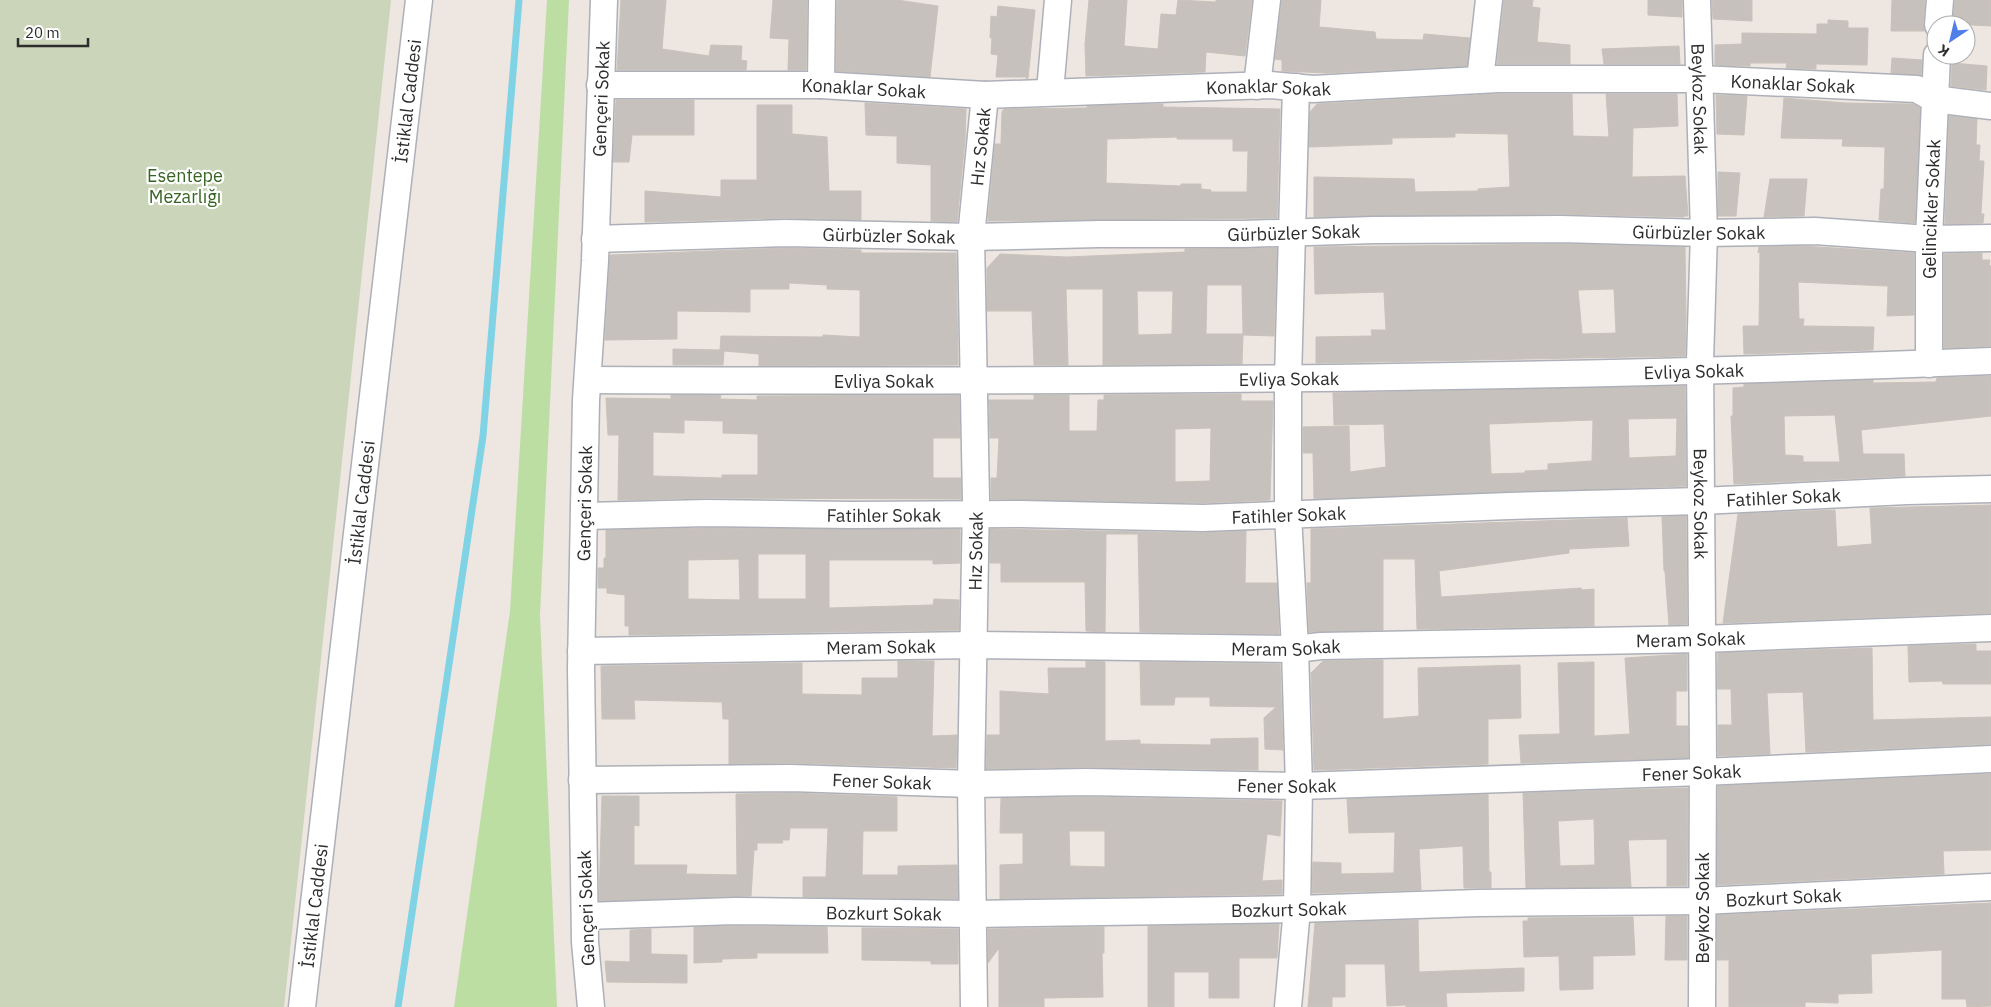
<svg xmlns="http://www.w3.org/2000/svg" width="1991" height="1007" font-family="'IBM Plex Sans',sans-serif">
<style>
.green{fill:#bddea3}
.cemetery{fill:#cad5ba}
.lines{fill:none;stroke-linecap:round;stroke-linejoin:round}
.stream{stroke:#7fd3e4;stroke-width:7}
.building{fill:#c6c1bc;stroke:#c8c2ba;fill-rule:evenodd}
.minor-casing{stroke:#adb0b8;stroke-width:29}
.minor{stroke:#fff;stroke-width:26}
.labels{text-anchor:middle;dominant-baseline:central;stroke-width:4.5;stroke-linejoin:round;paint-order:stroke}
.street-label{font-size:18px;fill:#2d2d2d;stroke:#fff}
.park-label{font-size:18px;fill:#376422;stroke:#fff}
</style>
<rect width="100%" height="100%" fill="#ede6e1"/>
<!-- green -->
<polygon class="green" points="547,0 569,0 540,615 557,1007 454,1007 510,611"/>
<!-- cemetery -->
<polygon class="cemetery" points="0,0 391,0 284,1007 0,1007"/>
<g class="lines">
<!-- stream -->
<polyline class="stream" points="398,1007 483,436 519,0"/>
</g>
<!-- building -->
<g class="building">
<polygon points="621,0 666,0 662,49 709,56 711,45 742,46 741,60 747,61 746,70 617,70"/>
<polygon points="773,0 807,0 806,70 788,70 789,39 770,38"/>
<polygon points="837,0 897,0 938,6 930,77 836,71"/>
<polygon points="1089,0 1127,0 1124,46 1158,49 1161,14 1176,15 1178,0 1216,2 1216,0 1252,0 1245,56 1206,52 1205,72 1086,76 1085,44"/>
<polygon points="1282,0 1321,0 1319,27 1375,32 1376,39 1423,40 1424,34 1470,38 1467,66 1327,73 1282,71 1282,60 1275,59"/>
<polygon points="1504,0 1533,0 1532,7 1540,8 1537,42 1570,45 1570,64 1497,64"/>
<polygon points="1648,0 1682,0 1682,17 1648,15"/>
<polygon points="1712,0 1752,0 1752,21 1713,19"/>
<polygon points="1892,0 1925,0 1923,24 1924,31 1891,31"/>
<polygon points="1955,0 1991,0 1991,26 1953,24"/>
<polygon points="998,6 1035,10 1028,78 1026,79 1027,77 996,77 998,55 991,54 992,38 990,38 991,16 997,17"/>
<polygon points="1828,20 1848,21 1848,28 1868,28 1867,65 1816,64 1816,69 1786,68 1787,63 1750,63 1750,66 1715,65 1715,45 1742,44 1742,33 1817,34 1817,24 1828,24"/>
<polygon points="1679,46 1680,64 1604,64 1602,49"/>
<polygon points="1892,58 1922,60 1921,75 1891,73"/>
<polygon points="1952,63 1987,66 1986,90 1951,86"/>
<polygon points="1498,94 1572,94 1573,136 1609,137 1606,94 1677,94 1678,126 1633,128 1632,177 1685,176 1688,216 1684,216 1684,217 1561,214 1314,217 1314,177 1414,179 1415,192 1478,191 1478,189 1510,187 1508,134 1455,133 1455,137 1392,138 1392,144 1309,147 1310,112 1317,104"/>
<polygon points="1716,95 1747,96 1744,135 1717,134"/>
<polygon points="1784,98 1845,103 1913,104 1920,108 1915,223 1879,220 1881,189 1884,189 1885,147 1842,146 1843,139 1781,138"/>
<polygon points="616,100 694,100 694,135 632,135 629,162 613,162"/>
<polygon points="865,103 966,109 965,140 957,222 931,221 931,165 897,163 897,136 866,135"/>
<path d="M 1163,104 L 1163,107 L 1280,109 L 1277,218 L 988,221 L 995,144 L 1001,144 L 1002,112 L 1004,109 L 1087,108 L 1087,106 ZM 1177,137 L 1177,139 L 1233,139 L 1233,151 L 1248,151 L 1247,192 L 1211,192 L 1211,190 L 1201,189 L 1201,184 L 1181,184 L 1181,186 L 1106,183 L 1107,139 Z"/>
<polygon points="757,105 792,105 792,134 827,137 829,191 861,191 861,220 786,218 645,222 645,191 721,197 721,180 757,180"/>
<polygon points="1949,116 1977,119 1976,145 1980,145 1979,161 1984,161 1981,214 1984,214 1983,223 1945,224"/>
<polygon points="1718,172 1740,173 1736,216 1718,216"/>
<polygon points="1770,179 1807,179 1804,216 1764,217"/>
<path d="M 1561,244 L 1685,247 L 1686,316 L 1685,356 L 1316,363 L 1316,337 L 1372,336 L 1371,330 L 1386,330 L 1384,292 L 1315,294 L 1314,247 ZM 1614,289 L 1616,333 L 1582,334 L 1578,290 Z"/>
<polygon points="1802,246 1914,253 1914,315 1887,316 1888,286 1798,282 1799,319 1804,319 1803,326 1874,327 1873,350 1744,354 1743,326 1759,326 1760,252 1758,253 1759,247"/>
<polygon points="786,248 861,250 861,253 956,253 958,365 759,366 759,354 724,351 723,365 673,365 673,349 720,350 721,336 823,337 823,335 860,337 860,290 827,289 827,285 789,283 789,289 750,289 750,312 677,311 677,339 605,340 610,255"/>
<path d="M 1277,248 L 1274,336 L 1243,335 L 1242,364 L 1103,365 L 1103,289 L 1066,289 L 1068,365 L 1034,365 L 1032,311 L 987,311 L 987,268 L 1000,254 L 1067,257 L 1185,252 L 1185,249 ZM 1207,285 L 1242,285 L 1243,334 L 1206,334 ZM 1137,291 L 1173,291 L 1172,334 L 1138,335 Z"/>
<polygon points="1982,253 1982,260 1990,260 1989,266 1991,266 1991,346 1944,348 1944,254"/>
<path d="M 1991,376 L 1991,416 L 1861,430 L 1863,454 L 1904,454 L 1905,476 L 1734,484 L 1731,416 L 1733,416 L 1733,388 L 1744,387 L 1744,384 L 1873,380 L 1873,383 L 1936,382 L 1937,378 ZM 1835,415 L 1840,462 L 1803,462 L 1803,456 L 1785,455 L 1784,416 Z"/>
<path d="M 1685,386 L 1686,486 L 1314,499 L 1313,453 L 1303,453 L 1303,427 L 1349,426 L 1350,472 L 1386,467 L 1384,424 L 1334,425 L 1333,393 ZM 1677,418 L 1676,456 L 1629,458 L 1628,419 ZM 1593,420 L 1592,461 L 1548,464 L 1548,470 L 1525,471 L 1525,473 L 1491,474 L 1489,424 Z"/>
<path d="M 1241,394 L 1241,401 L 1273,401 L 1270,500 L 1203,503 L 991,499 L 991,478 L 997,478 L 999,438 L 990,438 L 989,400 L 1034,400 L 1034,395 L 1069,395 L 1069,431 L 1097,431 L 1098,400 L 1104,400 L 1104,395 ZM 1211,428 L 1210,481 L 1175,482 L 1175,429 Z"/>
<path d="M 671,395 L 721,395 L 720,399 L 757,400 L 757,396 L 959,395 L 960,438 L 933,438 L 933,478 L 961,478 L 961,499 L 707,498 L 618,500 L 619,435 L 608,435 L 606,398 L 671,399 ZM 684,420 L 723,421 L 723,433 L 758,434 L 758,475 L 722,475 L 722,478 L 653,476 L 653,432 L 684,433 Z"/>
<polygon points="1991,505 1991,613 1723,623 1738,514 1835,510 1837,547 1872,544 1870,508"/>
<polygon points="1686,516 1687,624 1669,625 1665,571 1664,571 1662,517"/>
<polygon points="1627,518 1629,546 1569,549 1569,553 1439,571 1441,597 1581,588 1582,590 1594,589 1594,626 1417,629 1415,559 1383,559 1383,630 1309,632 1307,583 1311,583 1311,529"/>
<path d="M 707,528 L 960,529 L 960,563 L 933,564 L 933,560 L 829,560 L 829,608 L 933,605 L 934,599 L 959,600 L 959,630 L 629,635 L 629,626 L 625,626 L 625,595 L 607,593 L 607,588 L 598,588 L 598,568 L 604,568 L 604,558 L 606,558 L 606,530 ZM 758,554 L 806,554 L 806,599 L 758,599 ZM 739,559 L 740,600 L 688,599 L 688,560 Z"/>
<polygon points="990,529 1203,533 1246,531 1245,583 1277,583 1279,634 1140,632 1138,534 1106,534 1105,632 1086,631 1085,582 1001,582 1001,563 990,563"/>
<polygon points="1976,644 1976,651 1991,651 1991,684 1943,684 1942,681 1909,682 1908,646"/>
<polygon points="1872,648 1873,720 1991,717 1991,744 1806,752 1803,692 1767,693 1770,754 1718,756 1718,725 1732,725 1731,689 1717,689 1718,653"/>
<polygon points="1687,654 1687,691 1676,691 1676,726 1688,726 1688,758 1521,763 1519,735 1560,734 1558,663 1594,662 1594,736 1630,734 1625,658"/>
<polygon points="1383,660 1383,719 1419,716 1418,668 1520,665 1521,718 1488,719 1488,764 1314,770 1311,673 1323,661"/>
<polygon points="898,661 934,661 932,736 957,735 956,768 792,763 729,764 729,719 723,719 722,702 634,700 635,719 602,719 601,666 802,663 802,694 862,695 862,678 898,678"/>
<polygon points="1086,661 1105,662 1105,741 1140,740 1140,744 1211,745 1211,739 1258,738 1258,770 1086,767 986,769 987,735 1000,735 1000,691 1049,694 1048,668 1086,668"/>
<polygon points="1140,662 1280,664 1283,750 1265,749 1264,718 1276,707 1210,706 1210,697 1175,697 1174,705 1141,705"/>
<polygon points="1991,774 1991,850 1943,851 1944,874 1717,885 1718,786"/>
<path d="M 1688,788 L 1687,886 L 1667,886 L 1667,839 L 1628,840 L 1631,887 L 1526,888 L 1523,793 ZM 1594,819 L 1595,865 L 1560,866 L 1558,821 Z"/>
<polygon points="791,793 897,797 897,831 863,831 862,875 898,875 898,866 957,865 958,899 803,897 803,877 826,877 828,828 790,828 789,840 782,840 783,843 757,843 757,850 754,850 751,896 599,901 602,796 639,796 639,826 634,825 634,865 687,865 686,874 737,875 736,794"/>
<polygon points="1488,794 1489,872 1491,872 1491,888 1464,888 1463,846 1419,849 1421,890 1312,893 1313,862 1341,863 1341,874 1394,873 1395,832 1349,833 1347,799"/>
<path d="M 1086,797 L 1282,801 L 1280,836 L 1267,834 L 1262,881 L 1282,880 L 1282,894 L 1000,899 L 1000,865 L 1023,864 L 1023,833 L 1000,833 L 1001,798 ZM 1069,831 L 1105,831 L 1105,867 L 1070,866 Z"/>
<polygon points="1991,903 1991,1006 1967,1007 1966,999 1942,999 1942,950 1871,954 1872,993 1838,994 1838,1003 1805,1002 1805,1007 1729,1007 1729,960 1717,960 1717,915"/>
<polygon points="1666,916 1687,916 1687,960 1665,960"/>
<polygon points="1633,917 1635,955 1593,956 1593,989 1560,990 1559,956 1524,957 1523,921 1528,921 1528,918"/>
<polygon points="1418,920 1419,972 1524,968 1524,991 1446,993 1447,1007 1406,1007 1406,1005 1387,1006 1385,964 1345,964 1345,997 1332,997 1332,1007 1308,1007 1315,923"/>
<polygon points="1279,924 1277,958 1239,958 1239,998 1209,998 1209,972 1174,972 1174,1007 1148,1007 1148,926"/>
<polygon points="735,926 827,927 828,953 757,953 757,958 722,959 722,962 694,963 694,927"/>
<polygon points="1104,927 1104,953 1102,953 1103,997 1044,998 1044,1007 999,1007 999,948 988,963 988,929"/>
<polygon points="862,928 958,929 958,964 931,964 931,961 862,960"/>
<polygon points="651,929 651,954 687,955 687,983 607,982 605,961 630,962 630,930"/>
</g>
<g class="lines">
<!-- minor casing -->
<g class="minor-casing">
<g id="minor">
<path id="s1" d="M 1697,0 L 1704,233 L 1700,361 L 1703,758 L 1702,1007"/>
<polyline points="1938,25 1940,0"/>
<polyline points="1480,80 1489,0"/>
<path id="s2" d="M 600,85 L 821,85 L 985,95 L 1270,85 L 1313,89 L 1498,79 L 1700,79 L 1917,89 L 1934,99 L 1991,106"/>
<polyline points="821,85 822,0"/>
<polyline points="1257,86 1267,0"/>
<polyline points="1050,91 1058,0"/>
<path id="s3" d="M 595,239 L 786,233 L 971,237 L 1099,234 L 1243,234 L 1374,230 L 1561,229 L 1704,233 L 1815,231 L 1929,239 L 1991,238"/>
<path id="s4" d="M 1929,364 L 1929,239 L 1937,55"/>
<path id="s5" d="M 588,380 C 1055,382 1523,380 1991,361"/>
<path id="s6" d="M 585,516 L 707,513 L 850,515 L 1021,514 L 1203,518 L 1509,506 L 1701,501 L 1907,491 L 1991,489"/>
<path id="s7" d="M 581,651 L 974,645 L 1295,649 L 1321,646 L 1702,639 L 1991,628"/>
<path id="s8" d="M 582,780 L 791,778 L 971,784 L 1086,782 L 1299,786 L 1703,772 L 1991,759"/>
<path id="s9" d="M 585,916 L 735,911 L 973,914 L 1297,909 L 1478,903 L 1702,901 L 1991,887"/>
<path id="s10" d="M 302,1007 L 419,0"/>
<path id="s11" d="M 591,1007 L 585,942 L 581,669 L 586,400 L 595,261 L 604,0"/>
<path id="s12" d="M 974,1007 L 971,784 L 976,500 L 971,237 L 985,95"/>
<polyline points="1288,1007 1297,909 1299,786 1295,649 1288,514 1288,379 1296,87"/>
</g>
</g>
<!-- minor -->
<use href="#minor" class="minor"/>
</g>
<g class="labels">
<!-- street labels -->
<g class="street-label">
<text stroke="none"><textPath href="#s2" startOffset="1194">Konaklar Sokak</textPath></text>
<text stroke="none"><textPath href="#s2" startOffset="669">Konaklar Sokak</textPath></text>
<text stroke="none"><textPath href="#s2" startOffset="264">Konaklar Sokak</textPath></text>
<text stroke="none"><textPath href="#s11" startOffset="909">Gençeri Sokak</textPath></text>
<text stroke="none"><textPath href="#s1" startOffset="99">Beykoz Sokak</textPath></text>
<text stroke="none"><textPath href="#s10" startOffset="912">İstiklal Caddesi</textPath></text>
<text stroke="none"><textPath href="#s12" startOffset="861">Hız Sokak</textPath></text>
<text stroke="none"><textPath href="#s4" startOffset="155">Gelincikler Sokak</textPath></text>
<text stroke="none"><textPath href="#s3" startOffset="1104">Gürbüzler Sokak</textPath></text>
<text stroke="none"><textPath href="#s3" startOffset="699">Gürbüzler Sokak</textPath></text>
<text stroke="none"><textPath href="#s3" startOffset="294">Gürbüzler Sokak</textPath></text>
<text stroke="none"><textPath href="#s5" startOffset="1106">Evliya Sokak</textPath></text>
<text stroke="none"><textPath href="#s5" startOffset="701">Evliya Sokak</textPath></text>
<text stroke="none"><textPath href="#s5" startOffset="296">Evliya Sokak</textPath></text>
<text stroke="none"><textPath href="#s6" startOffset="1199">Fatihler Sokak</textPath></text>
<text stroke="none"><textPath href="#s10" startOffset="508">İstiklal Caddesi</textPath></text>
<text stroke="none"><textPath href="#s11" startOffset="504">Gençeri Sokak</textPath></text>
<text stroke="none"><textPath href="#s1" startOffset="504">Beykoz Sokak</textPath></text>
<text stroke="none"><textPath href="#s6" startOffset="299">Fatihler Sokak</textPath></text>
<text stroke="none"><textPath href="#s6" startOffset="704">Fatihler Sokak</textPath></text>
<text stroke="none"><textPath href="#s12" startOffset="456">Hız Sokak</textPath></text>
<text stroke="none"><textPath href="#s7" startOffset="1110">Meram Sokak</textPath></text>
<text stroke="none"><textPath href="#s7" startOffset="300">Meram Sokak</textPath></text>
<text stroke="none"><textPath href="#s7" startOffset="705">Meram Sokak</textPath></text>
<text stroke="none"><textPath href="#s8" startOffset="1110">Fener Sokak</textPath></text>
<text stroke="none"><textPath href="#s8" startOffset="300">Fener Sokak</textPath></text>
<text stroke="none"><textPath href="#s8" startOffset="705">Fener Sokak</textPath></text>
<text stroke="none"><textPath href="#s9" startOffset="1199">Bozkurt Sokak</textPath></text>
<text stroke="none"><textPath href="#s10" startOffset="102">İstiklal Caddesi</textPath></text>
<text transform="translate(586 908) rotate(-92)">Gençeri Sokak</text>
<text transform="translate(1702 908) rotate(-90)">Beykoz Sokak</text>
<text stroke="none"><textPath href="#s9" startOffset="704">Bozkurt Sokak</textPath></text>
<text stroke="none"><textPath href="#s9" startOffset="299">Bozkurt Sokak</textPath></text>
</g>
<!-- park labels -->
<g class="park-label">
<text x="185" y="175">Esentepe<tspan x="185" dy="21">Mezarlığı</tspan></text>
</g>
</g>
<!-- north arrow -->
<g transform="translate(1951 40) rotate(215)"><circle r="24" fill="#ffffff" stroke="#ababab"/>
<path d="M0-4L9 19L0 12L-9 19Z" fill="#517de9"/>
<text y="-8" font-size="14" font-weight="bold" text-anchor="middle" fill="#2d2d2d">K</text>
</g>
<!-- scale -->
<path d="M18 38v8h70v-8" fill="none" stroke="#2d2d2d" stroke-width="2.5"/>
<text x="25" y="38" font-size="15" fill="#2d2d2d" stroke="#ffffff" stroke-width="4" paint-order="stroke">20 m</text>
</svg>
